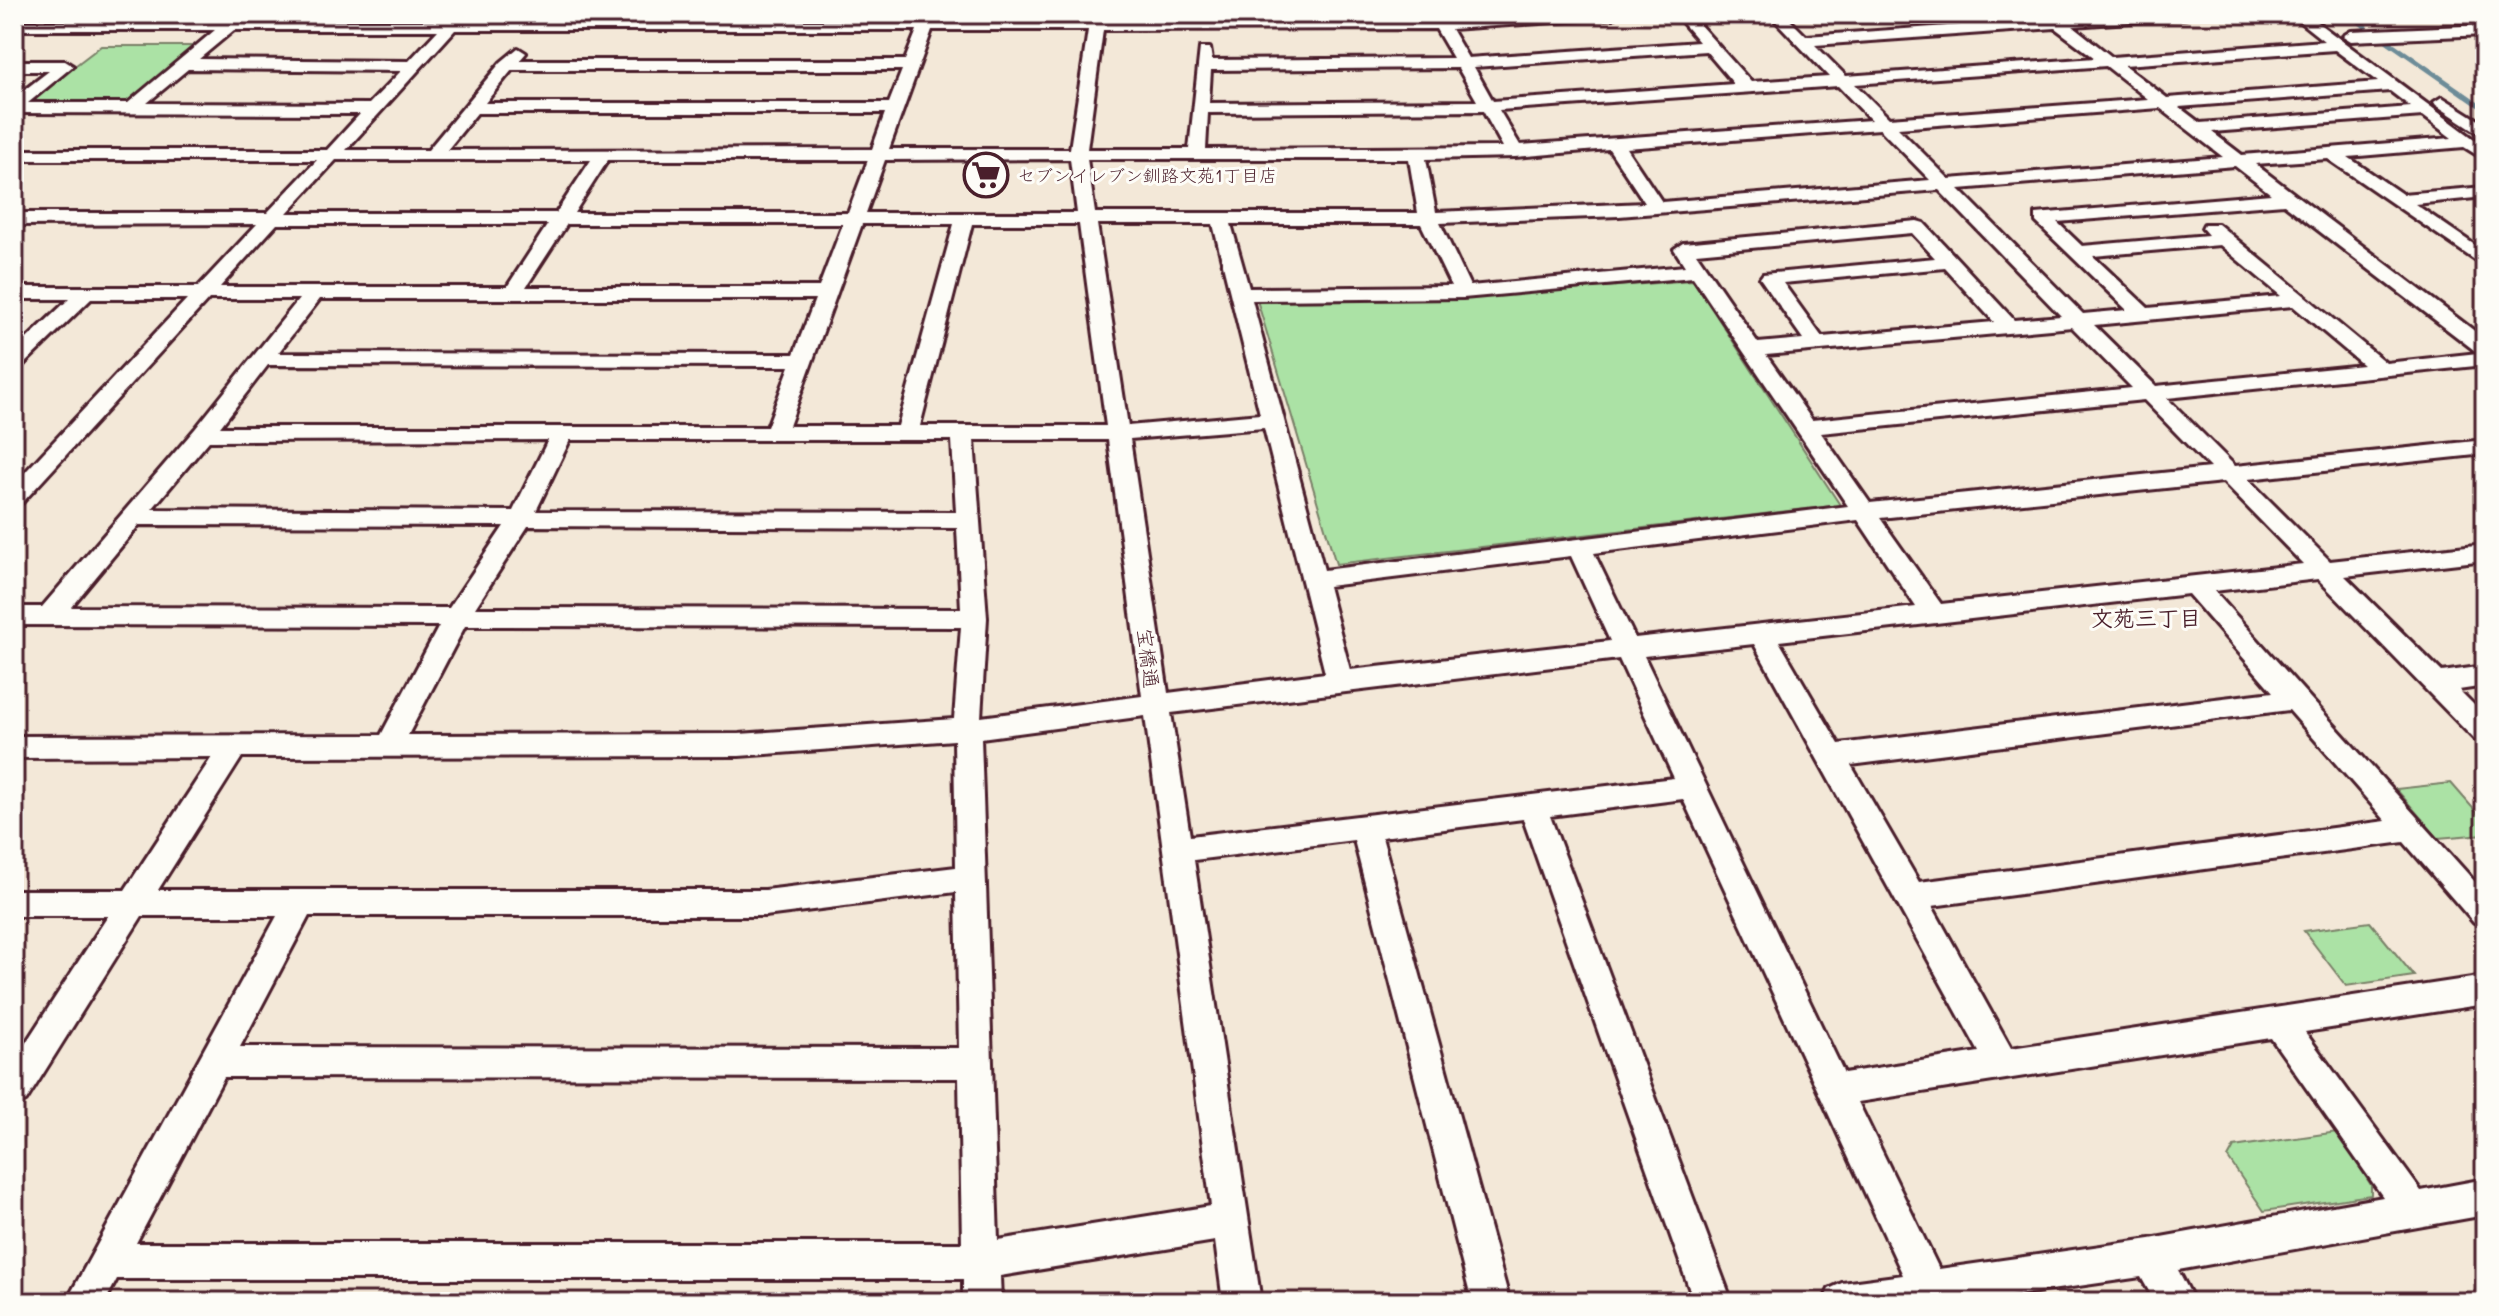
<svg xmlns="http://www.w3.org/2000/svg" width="2499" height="1316" font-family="Mali,'Klee One',sans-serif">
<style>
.green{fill:#abe2a5;stroke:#7a8068;stroke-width:2}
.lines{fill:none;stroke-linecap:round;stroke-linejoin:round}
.stream{stroke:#6d8c98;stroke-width:5}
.minor-casing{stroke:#4a1f2b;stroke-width:6}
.minor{fill:#fdfcf7;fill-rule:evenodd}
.labels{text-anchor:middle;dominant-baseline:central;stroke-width:6;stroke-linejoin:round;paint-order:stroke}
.far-poi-label{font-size:18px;fill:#4a1f2b;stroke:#fdfcf7;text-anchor:start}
.street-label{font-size:20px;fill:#4a1f2b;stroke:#fdfcf7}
.neighbourhood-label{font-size:22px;font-weight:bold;fill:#4a1f2b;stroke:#fdfcf7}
</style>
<rect width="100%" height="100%" fill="#f3e8d8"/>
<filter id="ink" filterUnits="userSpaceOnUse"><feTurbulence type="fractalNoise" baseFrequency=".0125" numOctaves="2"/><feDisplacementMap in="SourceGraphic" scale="16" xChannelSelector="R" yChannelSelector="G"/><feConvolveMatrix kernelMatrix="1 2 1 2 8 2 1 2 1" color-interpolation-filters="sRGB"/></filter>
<g filter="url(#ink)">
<!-- green -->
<g class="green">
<polygon points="101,46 196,46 132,101 123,104 29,101"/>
<polygon points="1693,280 1840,505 1336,564 1257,300 1455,299"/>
<polygon points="2451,783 2485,822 2485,834 2438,838 2396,789"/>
<polygon points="2370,922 2414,976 2346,986 2304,931"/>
<polygon points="2337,1132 2371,1185 2371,1195 2264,1211 2228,1158 2234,1147"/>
</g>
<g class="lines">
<!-- stream -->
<g class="stream">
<polyline points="2350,14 2365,26"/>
<polyline points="2386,40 2485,109"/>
</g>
<!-- minor casing -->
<g class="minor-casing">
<g id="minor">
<path d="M 1091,14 L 1105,14 L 1104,21 L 1431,21 L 1428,14 L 1442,14 L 1446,20 L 1620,14 L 1613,18 L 1451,29 L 1468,58 L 1699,42 L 1675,14 L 1690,14 L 1751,82 L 1829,77 L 1769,14 L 1784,14 L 1806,36 L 2045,19 L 2040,14 L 2056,14 L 2062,18 L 2193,14 L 2186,18 L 2073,26 L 2112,57 L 2324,41 L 2290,14 L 2306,14 L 2485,147 L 2485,160 L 2464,147 L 2348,157 L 2402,194 L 2485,187 L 2485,197 L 2415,204 L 2485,252 L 2485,267 L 2328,159 L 2255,164 L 2485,339 L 2485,365 L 2167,398 L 2235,466 L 2485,440 L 2485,454 L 2248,479 L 2330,561 L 2485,544 L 2485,560 L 2345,576 L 2442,672 L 2485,666 L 2485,686 L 2459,690 L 2485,716 L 2485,743 L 2475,740 L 2318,579 L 2214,591 L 2485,893 L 2485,927 L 2474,923 L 2404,842 L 1932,906 L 2011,1048 L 2485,976 L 2485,1004 L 2305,1032 L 2421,1191 L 2485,1179 L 2485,1215 L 2178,1270 L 2195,1302 L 2155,1302 L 2141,1277 L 1968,1302 L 1823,1302 L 1829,1289 L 1842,1283 L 1903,1275 L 1683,799 L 1550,816 L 1732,1302 L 1694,1302 L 1523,819 L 1382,837 L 1510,1302 L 1472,1302 L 1354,840 L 1194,860 L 1261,1302 L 1223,1302 L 1215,1241 L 1000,1276 L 1001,1302 L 963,1302 L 963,1279 L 117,1279 L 105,1302 L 66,1302 L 277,916 L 142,916 L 26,1101 L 14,1106 L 14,1061 L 108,916 L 14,916 L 14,890 L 125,890 L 212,757 L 14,758 L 14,736 L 381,735 L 439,626 L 14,625 L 14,607 L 42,607 L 195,429 L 299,299 L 209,299 L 22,503 L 14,506 L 14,484 L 187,299 L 91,299 L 21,367 L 14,369 L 14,351 L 69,299 L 14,299 L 14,287 L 198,287 L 257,224 L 14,225 L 14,213 L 267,213 L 317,160 L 14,160 L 14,150 L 327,150 L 360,114 L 14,113 L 14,98 L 49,71 L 14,71 L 14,61 L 65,61 L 73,66 L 28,103 L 128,103 L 215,30 L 14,30 L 14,22 L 447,21 L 457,15 L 462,16 L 463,21 L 1090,21 ZM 2055,28 L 2095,58 L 1846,76 L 1815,45 ZM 1436,29 L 1453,58 L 1212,60 L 1210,48 L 1200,48 L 1189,149 L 1087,149 L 1103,30 ZM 234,30 L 438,30 L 409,61 L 199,59 ZM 455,30 L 917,30 L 905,60 L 520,60 L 526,53 L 518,48 L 501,62 L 428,150 L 346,150 ZM 932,30 L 1088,30 L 1070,149 L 889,149 ZM 2335,50 L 2378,82 L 2167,98 L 2124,65 ZM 1706,51 L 1734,84 L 1493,101 L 1474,67 ZM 2106,66 L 2148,99 L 1889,118 L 1855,84 ZM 1458,68 L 1477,101 L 1209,103 L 1211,70 ZM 188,69 L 401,71 L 369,104 L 147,103 ZM 512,70 L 902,70 L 889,103 L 485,103 ZM 1838,86 L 1871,120 L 1520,145 L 1499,110 ZM 2390,91 L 2411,107 L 2200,123 L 2179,107 ZM 2160,108 L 2223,157 L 1949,179 L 1898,128 ZM 1483,111 L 1503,147 L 1206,149 L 1208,113 ZM 477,113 L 885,113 L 872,149 L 447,150 ZM 2423,116 L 2452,138 L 2242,155 L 2212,132 ZM 1880,129 L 1930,180 L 1662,202 L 1626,148 ZM 1609,149 L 1645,203 L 1436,212 L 1426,159 L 1515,157 ZM 1070,159 L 1077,213 L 866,213 L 885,160 ZM 1087,159 L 1409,159 L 1418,213 L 1095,213 ZM 336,160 L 591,160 L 556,213 L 287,213 ZM 608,160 L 868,160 L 848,213 L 574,213 ZM 2235,166 L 2271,194 L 2036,214 L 2036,222 L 2127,310 L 2083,314 L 1959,189 ZM 1939,190 L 2061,316 L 2014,320 L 1924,223 L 1917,221 L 1683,243 L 1674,249 L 1685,266 L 1470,286 L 1440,223 L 1619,216 ZM 2284,204 L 2478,353 L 2386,363 L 2218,224 L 2204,224 L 2202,228 L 2208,235 L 2082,246 L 2057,222 ZM 277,224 L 548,224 L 507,287 L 220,287 ZM 567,224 L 843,224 L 819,287 L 526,287 ZM 862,224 L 954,224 L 898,426 L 789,426 ZM 972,224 L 1079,224 L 1106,426 L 920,426 ZM 1097,224 L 1213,224 L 1260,414 L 1128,426 ZM 1231,224 L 1421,224 L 1451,286 L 1249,288 ZM 1912,233 L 1935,258 L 1763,274 L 1760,278 L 1803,339 L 1758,343 L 1696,253 ZM 2220,245 L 2281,296 L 2148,308 L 2093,256 ZM 1945,268 L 1994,322 L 1822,337 L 1783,283 ZM 1693,277 L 1848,506 L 1324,570 L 1252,300 L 1463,298 ZM 320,299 L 815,299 L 794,354 L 278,353 ZM 2293,306 L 2363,365 L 2156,386 L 2094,325 ZM 2072,327 L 2132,388 L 1812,420 L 1766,355 ZM 268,365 L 790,366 L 767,427 L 220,427 ZM 2144,400 L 2210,468 L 1870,503 L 1821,433 ZM 1264,428 L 1325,673 L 1168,693 L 1130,439 ZM 548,440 L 513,511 L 152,509 L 209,441 ZM 570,440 L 952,440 L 956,512 L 536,511 ZM 974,440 L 1108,440 L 1142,696 L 981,717 L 987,618 ZM 2223,482 L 2303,564 L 1941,604 L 1880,518 ZM 1858,520 L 1916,607 L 1635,638 L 1594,553 ZM 139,525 L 504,526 L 449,608 L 71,607 ZM 528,526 L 957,528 L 961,609 L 475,608 ZM 1571,556 L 1610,641 L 1350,670 L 1328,586 ZM 2188,594 L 2273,692 L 1839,744 L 1779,641 ZM 465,626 L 961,627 L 954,719 L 739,734 L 408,735 ZM 1754,644 L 1979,1052 L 1844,1073 L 1644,656 ZM 1619,659 L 1674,778 L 1190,836 L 1171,713 ZM 2289,710 L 2386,821 L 1919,882 L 1851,765 ZM 1145,716 L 1211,1206 L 998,1240 L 981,738 ZM 954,740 L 956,867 L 765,890 L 158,890 L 242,757 L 739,756 ZM 956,892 L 959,1048 L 240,1047 L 309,916 L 765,916 ZM 2271,1038 L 2383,1197 L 2150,1239 L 1939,1269 L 1858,1102 ZM 224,1077 L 959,1078 L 962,1243 L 136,1243 Z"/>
<polygon points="2485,25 2485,35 2351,41 2343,36 2351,31"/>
<polygon points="2442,97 2485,124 2485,137 2436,105 2434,102"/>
</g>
</g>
<!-- minor -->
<use href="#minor" class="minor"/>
</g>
</g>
<!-- icons -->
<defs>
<g id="supermarket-ring" transform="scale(2.3)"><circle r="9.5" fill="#fdfcf7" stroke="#4a1f2b" stroke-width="1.5"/><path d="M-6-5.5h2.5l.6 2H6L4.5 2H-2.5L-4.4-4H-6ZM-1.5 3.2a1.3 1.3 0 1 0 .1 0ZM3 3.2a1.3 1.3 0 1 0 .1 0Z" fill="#4a1f2b"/></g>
</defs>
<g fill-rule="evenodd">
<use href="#supermarket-ring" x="986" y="175"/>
</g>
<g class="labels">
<!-- far-poi labels -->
<g class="far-poi-label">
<text x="1017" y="175">セブンイレブン釧路文苑1丁目店</text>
</g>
<!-- street labels -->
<g class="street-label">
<text transform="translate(1149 658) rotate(83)">宝橋通</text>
</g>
<!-- neighbourhood labels -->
<g class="neighbourhood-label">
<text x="2146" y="617">文苑三丁目</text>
</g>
</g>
<!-- margin -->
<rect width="2499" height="1316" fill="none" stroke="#fdfcf7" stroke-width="48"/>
<rect x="24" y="24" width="2451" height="1268" fill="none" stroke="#4a1f2b" stroke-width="3" filter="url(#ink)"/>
</svg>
